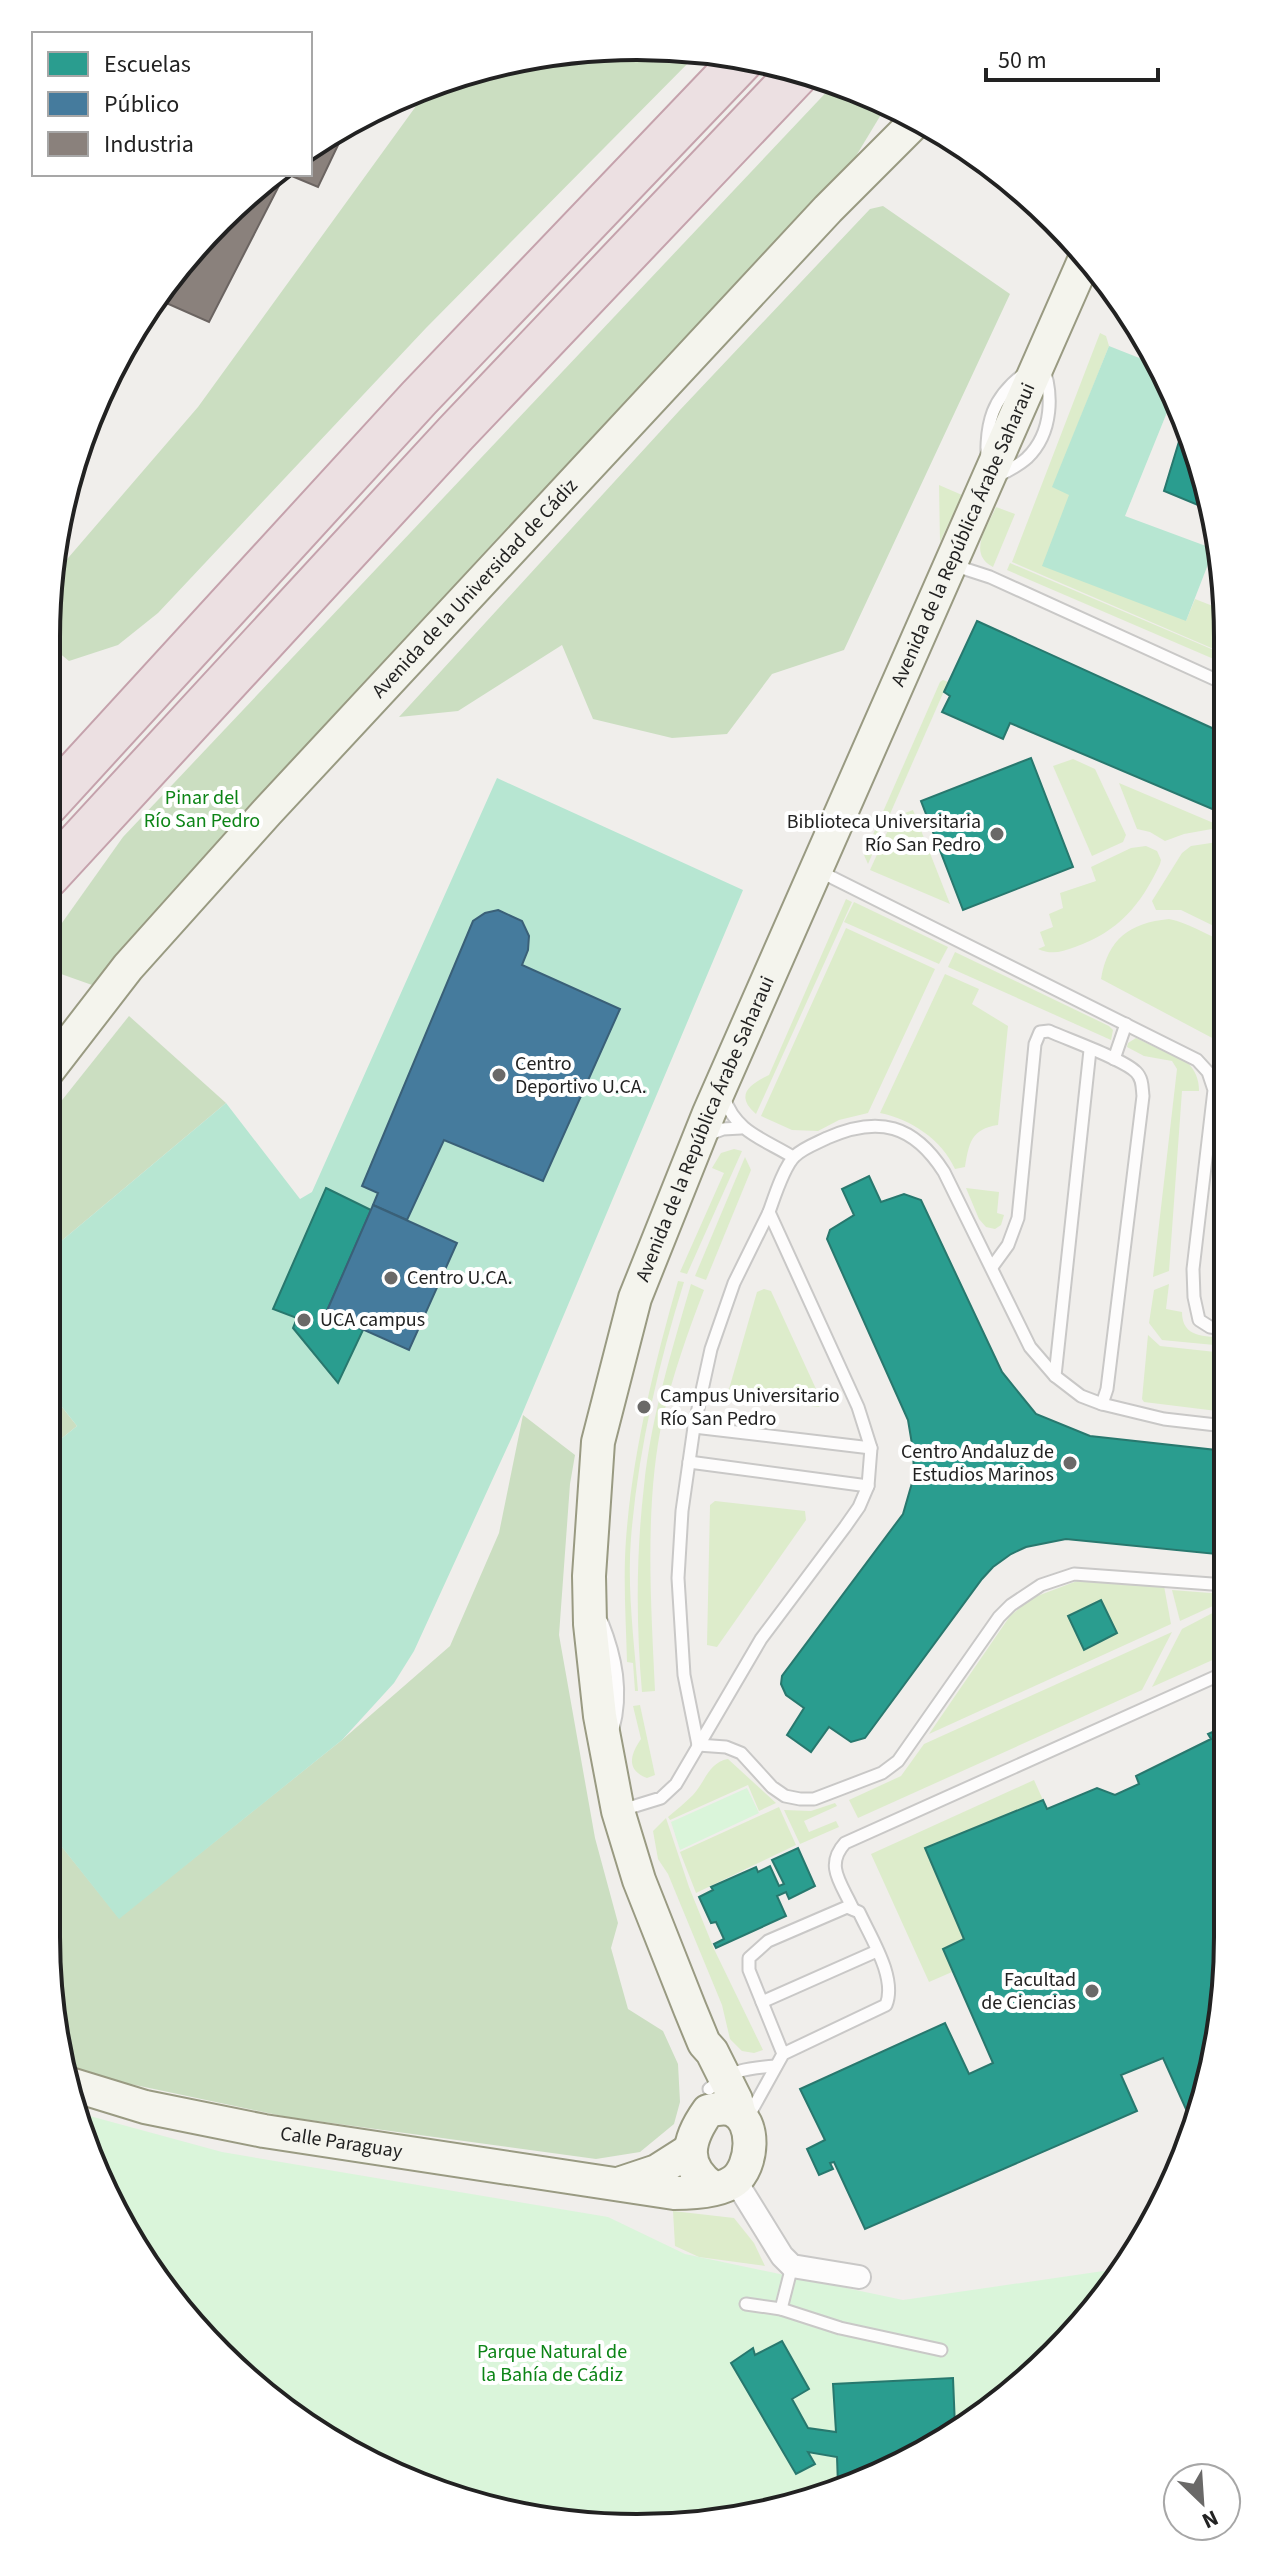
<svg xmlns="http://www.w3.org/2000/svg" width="1274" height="2574" font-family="'Source Sans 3',sans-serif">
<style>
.grass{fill:#ddeccb}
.forest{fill:#cbdec1}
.park{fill:#daf5da}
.pitch{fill:#b7e6d2}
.schools{fill:#2a9d8f;stroke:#28786e;stroke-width:2}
.public{fill:#457b9d;stroke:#3a6078;stroke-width:2}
.industry{fill:#8a817c;stroke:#6b6461;stroke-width:2}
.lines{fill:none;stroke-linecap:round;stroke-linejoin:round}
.lane-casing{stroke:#c9c8c7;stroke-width:15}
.street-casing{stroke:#c9c8c7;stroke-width:26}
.secondary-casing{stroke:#999a82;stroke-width:36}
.highway-casing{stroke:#c5a2ac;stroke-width:46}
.lane{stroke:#fdfcfc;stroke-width:11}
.street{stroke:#fdfcfc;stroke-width:22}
.secondary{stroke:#f4f4ed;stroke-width:32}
.highway{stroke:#ece0e2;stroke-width:42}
.poi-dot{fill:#6a6968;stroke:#fff;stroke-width:3}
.labels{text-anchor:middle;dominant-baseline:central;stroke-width:8;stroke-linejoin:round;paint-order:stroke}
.street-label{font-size:20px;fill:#222;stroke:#fff}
.park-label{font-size:20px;fill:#0c8416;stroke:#fff}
.poi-label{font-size:20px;fill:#222;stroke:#fff;text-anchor:start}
.rim{fill:none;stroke:#222;stroke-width:4}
</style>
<rect width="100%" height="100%" fill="#f0eeeb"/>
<!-- grass -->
<g class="grass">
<polygon points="1100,333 1106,336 1109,346 1053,487 1070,494 1186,621 1195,599 1223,610 1223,653 1012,562"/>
<polygon points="939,485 962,495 940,542"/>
<path d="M 996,507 L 1015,514 L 993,567 C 967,553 987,528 996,507 Z"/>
<polygon points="1010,563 1223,654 1223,663 1007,570"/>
<polygon points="943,680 948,682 868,864 864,855 940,682"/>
<polygon points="1073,759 1095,769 1126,835 1123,842 1092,856 1053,766"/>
<polygon points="1119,783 1223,827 1184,834 1165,841 1150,832 1137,829"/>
<polygon points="913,810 950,904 870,870 894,817"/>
<polygon points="1224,841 1224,931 1181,910 1156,910 1152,901 1182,853 1191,846"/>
<path d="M 1146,846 L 1157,851 L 1161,860 L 1160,864 C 1141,905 1118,932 1075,947 C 1062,952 1051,955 1038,949 L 1045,946 L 1040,932 L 1053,927 L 1049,914 L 1063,908 L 1060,893 L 1096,881 L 1091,867 L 1131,848 Z"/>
<path d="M 846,899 L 852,902 L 756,1114 C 734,1095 750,1084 769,1075 Z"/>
<polygon points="854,902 948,947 939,964 844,922"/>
<path d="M 1169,919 C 1189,923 1205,934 1224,942 L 1224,1041 L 1216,1040 L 1101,979 C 1108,939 1129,923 1169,919 Z"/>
<polygon points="846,928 935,969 868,1113 839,1120 818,1131 792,1130 761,1116"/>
<polygon points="955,952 1109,1026 1113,1030 1111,1040 948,967"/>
<path d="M 945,974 L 979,989 L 972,1004 L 1008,1026 L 998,1125 C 971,1129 969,1143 965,1167 L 955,1169 C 942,1140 911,1119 880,1113 Z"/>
<path d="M 1136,1038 L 1187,1062 C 1195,1070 1199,1079 1199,1091 L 1182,1091 L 1169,1271 L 1153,1277 L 1177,1069 L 1172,1061 L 1144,1056 L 1127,1047 L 1128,1043 Z"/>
<polygon points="734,1149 742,1151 687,1274 680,1272 724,1173 712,1168 721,1153"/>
<polygon points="745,1157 751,1170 706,1280 695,1276"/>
<polygon points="966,1188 999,1192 997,1213 1004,1215 1001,1225 995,1229 986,1227 979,1219"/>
<path d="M 678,1281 L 684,1282 C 658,1366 638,1451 631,1538 C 627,1589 634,1641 638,1691 L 635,1691 L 633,1663 L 627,1662 C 626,1621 623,1580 626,1539 C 633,1450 654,1366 678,1281 Z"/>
<path d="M 691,1284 L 704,1290 C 688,1332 673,1374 663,1417 C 644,1504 651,1603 655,1691 L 642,1692 C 636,1623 636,1555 644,1486 C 651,1417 672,1350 691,1284 Z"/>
<path d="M 1169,1284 L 1166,1309 L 1182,1312 C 1182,1338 1205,1336 1225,1338 L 1225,1346 L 1162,1340 L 1149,1323 L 1154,1290 Z"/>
<polygon points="764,1289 771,1291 822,1402 819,1407 733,1397 729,1389 757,1292"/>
<polygon points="1148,1335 1160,1346 1225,1353 1225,1412 1144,1402 1142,1399"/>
<polygon points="715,1501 805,1511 806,1520 717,1647 707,1645 710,1505"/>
<polygon points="1077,1581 1164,1586 1171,1624 929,1734 1010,1616 1032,1598"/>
<polygon points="1172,1590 1223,1594 1226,1596 1226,1600 1180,1621"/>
<polygon points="1226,1606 1226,1654 1152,1687 1182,1629"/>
<polygon points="1172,1632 1142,1690 858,1818 849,1800 901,1776 924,1744"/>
<path d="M 640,1705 L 655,1775 L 647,1778 C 626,1770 630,1755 641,1739 L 633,1706 Z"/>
<path d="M 728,1759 L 776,1803 L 759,1811 L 748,1785 L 670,1820 L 668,1817 C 676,1810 685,1803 693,1795 C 705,1782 709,1762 728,1759 Z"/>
<polygon points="1034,1780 1043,1800 926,1848 964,1939 943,1949 952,1972 929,1982 871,1854"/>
<polygon points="835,1803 837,1806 804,1821 809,1832 836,1821 839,1827 800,1844 784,1810 811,1811"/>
<polygon points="779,1807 796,1845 696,1893 680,1852"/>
<polygon points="666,1818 689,1887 714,1949 763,2050 754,2053 742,2051 730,2039 722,2005 668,1874 658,1859 653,1831"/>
<polygon points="673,2211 734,2218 754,2243 765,2266 699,2257 675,2246"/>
</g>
<!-- forest -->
<g class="forest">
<polygon points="675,47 700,51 426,328 158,613 118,645 69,661 47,643 47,599 50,579 198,407 432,84 447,78 559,51"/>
<polygon points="835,83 888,103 853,161 803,219 92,985 47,969 47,944 123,837"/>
<polygon points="883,206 1010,294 844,650 772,674 727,734 672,738 593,719 562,645 458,711 399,717 679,411 870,209"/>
<polygon points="129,1016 226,1103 47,1253 47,1119"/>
<polygon points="47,1388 77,1426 46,1451"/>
<polygon points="523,1415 575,1455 570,1484 559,1635 595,1838 618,1923 611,1948 628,2009 663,2031 678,2064 680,2102 674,2124 640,2152 596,2159 287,2117 78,2073 68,2068 46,1937 46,1827 119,1918 342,1740 450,1646 499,1533"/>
</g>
<!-- park -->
<g class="park">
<polygon points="747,1788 759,1813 680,1850 671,1822"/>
<polygon points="75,2112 222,2152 608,2217 685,2254 903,2300 1117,2269 1055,2355 899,2467 714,2523 521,2517 410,2483 309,2429 168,2297 78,2127"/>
</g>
<!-- pitch -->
<g class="pitch">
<polygon points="1109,346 1157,365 1174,395 1125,516 1214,549 1186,621 1042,566 1069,495 1052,487"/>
<polygon points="497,778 743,890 517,1426 414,1651 394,1683 342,1740 119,1919 46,1827 46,1451 77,1426 47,1388 47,1253 226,1103 300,1199 312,1192"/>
</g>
<!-- schools -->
<g class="schools">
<polygon points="1184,425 1187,426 1210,510 1164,491"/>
<polygon points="977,621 1223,733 1224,814 1010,723 1003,739 942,712 950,696 944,692"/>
<polygon points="1031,758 1073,867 963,910 921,801"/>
<polygon points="869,1176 881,1202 904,1194 921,1200 1002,1372 1036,1414 1090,1436 1225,1451 1226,1555 1066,1539 1026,1547 1011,1554 993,1567 982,1579 865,1738 851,1742 829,1727 811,1752 787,1735 804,1708 786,1695 781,1684 782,1676 903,1514 914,1476 913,1450 908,1420 827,1239 830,1230 854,1215 842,1189"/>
<polygon points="326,1188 371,1210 326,1313 363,1330 338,1383 293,1328 297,1318 273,1309"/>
<polygon points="1101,1600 1117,1633 1084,1650 1068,1616"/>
<polygon points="1226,1726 1227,1975 1208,2090 1194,2127 1163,2058 1121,2075 1137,2111 865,2229 834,2162 830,2163 833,2169 819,2175 807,2149 825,2140 800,2089 945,2023 969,2074 993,2063 943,1949 964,1939 925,1848 1043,1800 1047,1809 1097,1788 1115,1795 1139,1784 1136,1776 1211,1739 1208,1734"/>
<polygon points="798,1848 815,1886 789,1899 786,1892 777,1896 786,1916 716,1948 714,1944 724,1939 716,1922 711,1923 699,1897 713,1890 711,1887 756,1867 758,1872 770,1866 779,1886 784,1884 772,1860"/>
<polygon points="782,2341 809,2389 792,2399 808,2428 836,2432 833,2384 953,2378 955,2427 899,2467 838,2485 837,2457 808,2452 815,2464 796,2474 731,2363 753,2348 755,2355"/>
</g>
<!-- public -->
<g class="public">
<polygon points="498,910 522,921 529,936 528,950 522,965 620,1009 543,1181 444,1140 407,1220 373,1205 378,1193 362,1186 473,921 485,913"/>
<polygon points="373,1205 457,1243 409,1350 326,1313"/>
</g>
<!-- industry -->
<g class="industry">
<polygon points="349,122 318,187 287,174 310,174 310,148"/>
<polygon points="273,174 285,174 209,322 155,298 168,278 247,193"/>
</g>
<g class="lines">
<!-- lane casing -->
<g class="lane-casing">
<g id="lane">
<path d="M 1041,362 C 1054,392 1053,433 1027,458 C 1016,468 1001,474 988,481 C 984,423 988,394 1041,362 Z"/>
<polyline points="953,565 990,577 1223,683"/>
<polyline points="819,871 1197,1060 1208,1072 1214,1090 1193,1269 1194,1297 1199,1320 1210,1327 1225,1329"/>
<polyline points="1114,1059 1126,1024"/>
<path d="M 724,1097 C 735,1132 764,1139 793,1157"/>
<polyline points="707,1135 723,1129 741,1128"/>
<path d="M 992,1267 L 1008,1245 L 1018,1218 L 1035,1044 L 1040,1032 L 1049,1031 C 1069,1040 1123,1059 1136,1072 C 1143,1079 1142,1088 1143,1096 L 1107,1389 L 1102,1404"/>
<polyline points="1055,1376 1090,1050"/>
<polyline points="694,1427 871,1448"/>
<polyline points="689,1462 868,1486"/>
<path d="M 602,1622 C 616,1657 623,1692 613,1729"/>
<polyline points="698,1745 726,1747 741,1753 772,1787 785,1796 800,1799 814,1799 882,1773 898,1761 999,1617 1011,1605 1041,1585 1074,1574 1226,1585"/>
<polyline points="698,1745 684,1675 678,1578 682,1511 694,1427 711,1349 734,1283 769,1212"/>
<path d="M 622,1810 L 661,1798 L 676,1784 L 761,1639 L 845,1527 L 859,1507 L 868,1486 L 871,1448 L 858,1407 L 769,1212 C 774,1198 784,1166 795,1156 C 803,1148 817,1143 827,1138 C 879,1115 914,1125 944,1172 L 1030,1347 L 1055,1376 L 1081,1396 L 1102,1404 L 1164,1419 L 1225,1426"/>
<path d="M 853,1909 C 842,1884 824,1866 845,1843 L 1226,1672"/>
<polyline points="762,2002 877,1951"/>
<path d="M 709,2089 C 731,2070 747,2068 776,2066"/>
<path d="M 747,2119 L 783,2054 L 886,2005 C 897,1978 871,1938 859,1912 L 847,1907 L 768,1941 L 749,1958 L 749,1970 L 783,2054"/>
<polyline points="746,2304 781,2309 840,2328 941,2350"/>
<polyline points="781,2309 792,2266"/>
</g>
</g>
<!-- street casing -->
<g class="street-casing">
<polyline id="street" points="735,2180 782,2256 792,2266 859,2277"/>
</g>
<!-- secondary casing -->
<g class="secondary-casing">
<g id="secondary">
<path id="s1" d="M 47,1072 L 128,967 L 267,812 L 828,209 L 917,120"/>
<path id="s2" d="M 70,2084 L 145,2107 L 264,2131 L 674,2193 C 691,2193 721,2191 734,2181 C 753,2167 757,2120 732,2110 C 724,2107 716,2109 708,2111 C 688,2139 681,2165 712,2187"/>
<path id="s3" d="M 740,2115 L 736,2100 L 712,2052 L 704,2043 L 690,2009 L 639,1880 L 618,1811 L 600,1716 L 590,1624 L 589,1576 L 598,1442 L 635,1298 L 709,1113 L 1086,256"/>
<polyline points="621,2183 657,2171 690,2150"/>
</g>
</g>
<!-- highway casing -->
<g class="highway-casing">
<g id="highway">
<polyline points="47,804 419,398 744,58"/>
<polyline points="47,877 456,433 801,70"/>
</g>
</g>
<!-- lane -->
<use href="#lane" class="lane"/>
<!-- street -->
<use href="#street" class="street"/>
<!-- secondary -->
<use href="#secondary" class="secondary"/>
<!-- highway -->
<use href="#highway" class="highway"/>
</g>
<!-- markers -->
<g class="poi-dot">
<circle cx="997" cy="834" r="8"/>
<circle cx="499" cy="1075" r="8"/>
<circle cx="391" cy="1278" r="8"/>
<circle cx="304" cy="1320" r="8"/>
<circle cx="644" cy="1407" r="8"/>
<circle cx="1070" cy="1463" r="8"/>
<circle cx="1092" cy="1991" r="8"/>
</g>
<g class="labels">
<!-- street labels -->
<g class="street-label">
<text stroke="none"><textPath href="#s3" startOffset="1680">Avenida de la República Árabe Saharaui</textPath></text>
<text stroke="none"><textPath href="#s1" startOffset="646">Avenida de la Universidad de Cádiz</textPath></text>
<text stroke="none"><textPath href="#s3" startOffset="1032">Avenida de la República Árabe Saharaui</textPath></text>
<text stroke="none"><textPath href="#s2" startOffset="278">Calle Paraguay</textPath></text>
</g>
<!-- park labels -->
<g class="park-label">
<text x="202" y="798">Pinar del<tspan x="202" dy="23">Río San Pedro</tspan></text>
<text x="552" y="2352">Parque Natural de<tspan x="552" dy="23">la Bahía de Cádiz</tspan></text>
</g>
<!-- poi labels -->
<g class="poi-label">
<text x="981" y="822" text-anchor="end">Biblioteca Universitaria<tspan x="981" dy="23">Río San Pedro</tspan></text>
<text x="515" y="1064">Centro<tspan x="515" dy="23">Deportivo U.CA.</tspan></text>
<text x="407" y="1278">Centro U.CA.</text>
<text x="320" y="1320">UCA campus</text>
<text x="660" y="1396">Campus Universitario<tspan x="660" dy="23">Río San Pedro</tspan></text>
<text x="1054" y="1452" text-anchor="end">Centro Andaluz de<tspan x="1054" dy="23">Estudios Marinos</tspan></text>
<text x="1076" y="1980" text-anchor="end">Facultad<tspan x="1076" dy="23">de Ciencias</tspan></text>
</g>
</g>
<!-- crop -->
<path d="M0 0H1274V2574H0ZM637 60H637A577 577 0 0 1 1214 637V1937A577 577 0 0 1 637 2514H637A577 577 0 0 1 60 1937V637A577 577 0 0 1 637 60Z" fill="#fff" fill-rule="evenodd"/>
<path class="rim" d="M637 60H637A577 577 0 0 1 1214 637V1937A577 577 0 0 1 637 2514H637A577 577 0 0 1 60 1937V637A577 577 0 0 1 637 60Z"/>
<!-- legend -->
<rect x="32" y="32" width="280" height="144" fill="#ffffff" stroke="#a7a7a7" stroke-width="2"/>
<rect x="48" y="52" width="40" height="24" fill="#2a9d8f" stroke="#a7a7a7" stroke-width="2"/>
<text x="104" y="72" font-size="24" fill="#222222">Escuelas</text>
<rect x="48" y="92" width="40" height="24" fill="#457b9d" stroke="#a7a7a7" stroke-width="2"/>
<text x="104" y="112" font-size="24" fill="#222222">Público</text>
<rect x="48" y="132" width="40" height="24" fill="#8a817c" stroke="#a7a7a7" stroke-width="2"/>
<text x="104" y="152" font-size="24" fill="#222222">Industria</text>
<!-- north arrow -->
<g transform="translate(1202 2502) rotate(155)"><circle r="38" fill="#ffffff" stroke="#a7a7a7" stroke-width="2"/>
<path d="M0-6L14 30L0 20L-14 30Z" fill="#6a6968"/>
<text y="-12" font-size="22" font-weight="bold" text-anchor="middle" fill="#222222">N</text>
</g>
<!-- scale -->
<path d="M986 68v12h172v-12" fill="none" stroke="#222222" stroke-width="4"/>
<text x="998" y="68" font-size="24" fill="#222222" stroke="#ffffff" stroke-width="6" paint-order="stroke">50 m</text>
</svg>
